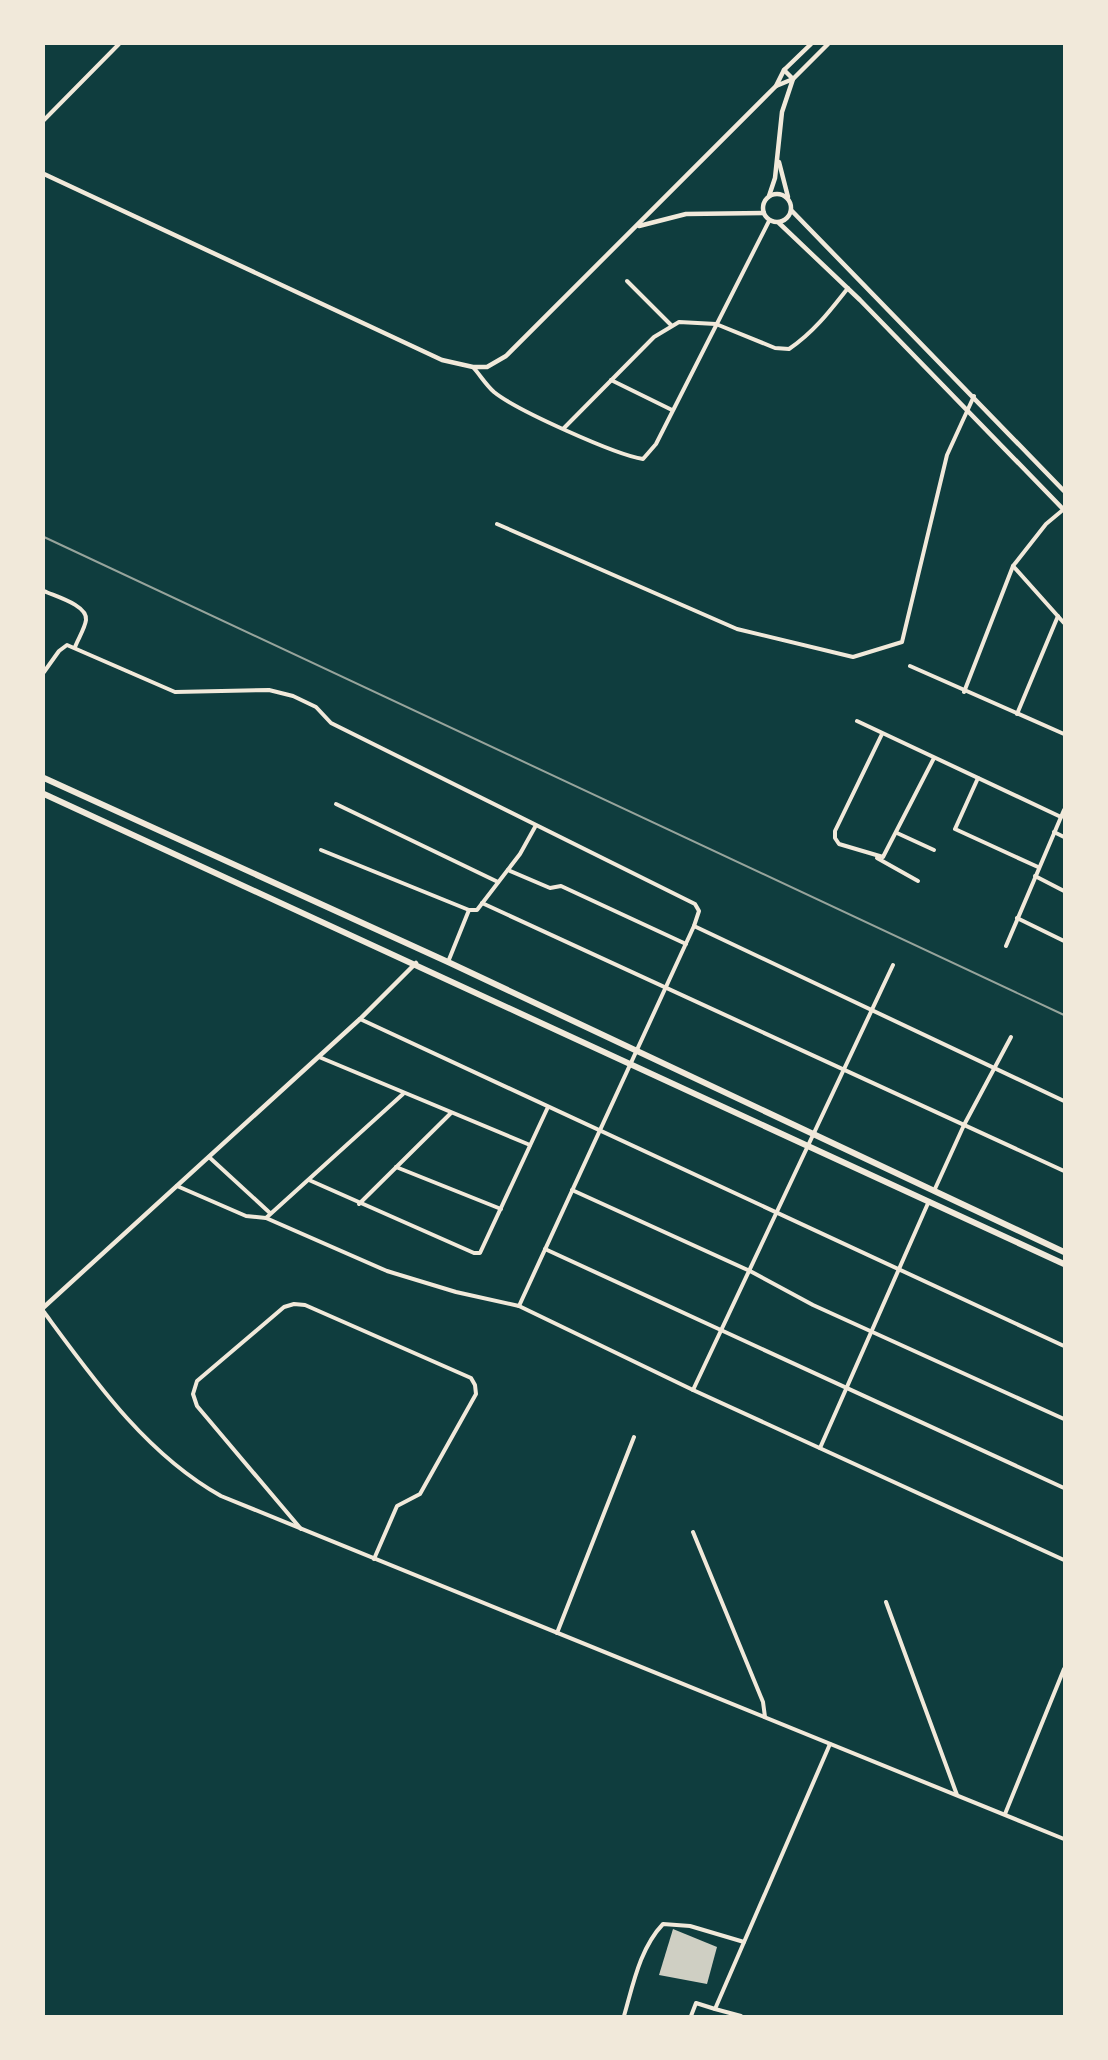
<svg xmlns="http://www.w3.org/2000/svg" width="1108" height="2060" font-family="'Open Sans',sans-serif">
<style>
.building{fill:#cfcfc3}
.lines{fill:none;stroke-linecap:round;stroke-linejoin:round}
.minor{stroke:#f1e9da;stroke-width:4}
.tertiary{stroke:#f1e9da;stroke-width:4.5}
.trunk{stroke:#f1e9da;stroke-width:6}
.rail{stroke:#97a49c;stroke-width:2}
</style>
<rect width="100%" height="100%" fill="#0f3d3e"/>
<!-- building -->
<polygon class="building" points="673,1929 717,1947 707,1984 659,1975"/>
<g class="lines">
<!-- minor -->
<g class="minor">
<polyline points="44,120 119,44"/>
<polyline points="627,281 671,325"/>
<path d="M 473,367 C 480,375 486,385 494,392 C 516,410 616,455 643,459 L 656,444 L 769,221"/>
<polyline points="611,380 672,410"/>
<path d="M 564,428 L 654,337 L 679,322 L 716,324 L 775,348 L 789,349 C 813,333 830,311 848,288"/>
<polyline points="497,524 737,629 853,657 902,642 947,455 974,396"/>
<polyline points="1013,566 1064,623"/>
<path d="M 44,591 C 54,596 88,605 86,620 C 85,628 78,639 75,647"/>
<polyline points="910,666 1064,734"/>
<polyline points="44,672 59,651 67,645 175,692 269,690 293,696 316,707 331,723 695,904 699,911 694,926"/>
<polyline points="964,692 1013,566 1046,524 1064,509"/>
<polyline points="1017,714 1058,616"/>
<polyline points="857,721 1061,817"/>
<polyline points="882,734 835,831 835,838 839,844 883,857 934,758"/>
<polyline points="978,778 955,829 1038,867"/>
<polyline points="336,804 498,882"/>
<polyline points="1054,832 1064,837"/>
<polyline points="897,833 934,850"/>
<polyline points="321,850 469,910"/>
<polyline points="877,858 918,881"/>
<polyline points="508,870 550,888 561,886 686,944"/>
<polyline points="1035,876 1064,891"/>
<polyline points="482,903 1064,1171"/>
<polyline points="1017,918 1064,941"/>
<polyline points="1006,946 1064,810"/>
<polyline points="448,962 469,910 477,910 520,854 535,827"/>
<polyline points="360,1019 1064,1346"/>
<polyline points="319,1057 530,1145"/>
<polyline points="209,1157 270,1213"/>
<polyline points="396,1167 501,1209"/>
<polyline points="309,1180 474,1253 480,1253 548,1107"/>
<polyline points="177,1186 246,1216 266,1218 387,1271 456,1292 519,1306 693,1390 1064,1560"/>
<polyline points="572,1190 750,1271 813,1305 1064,1419"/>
<polyline points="934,1191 964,1125 1011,1037"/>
<polyline points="359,1204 451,1113"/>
<polyline points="266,1218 403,1094"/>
<polyline points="545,1249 1064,1488"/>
<polyline points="519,1306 694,926 1064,1101"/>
<path d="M 44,1312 C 94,1380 146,1454 221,1496 L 1064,1839"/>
<polyline points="693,1390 893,965"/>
<polyline points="820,1448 929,1201"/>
<polyline points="301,1529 197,1406 193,1394 197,1381 284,1307 294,1304 305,1305 471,1378 475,1385 476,1394 420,1494 397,1506 374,1559"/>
<polyline points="693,1532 763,1702 765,1717"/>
<polyline points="886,1602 957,1795"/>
<polyline points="557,1633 634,1437"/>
<polyline points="1005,1814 1064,1669"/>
<path d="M 624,2016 C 633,1985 640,1948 663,1924 L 690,1926 L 744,1942"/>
<polyline points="691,2016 696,2003 715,2009"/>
<polyline points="741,2016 715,2009 830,1744"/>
</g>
<!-- tertiary -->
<g class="tertiary">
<polyline points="776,86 793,79 828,44"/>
<polyline points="779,162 788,197"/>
<polyline points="44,174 442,360 473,367 487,367 506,356 776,86 784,70 811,44"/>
<circle cx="777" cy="208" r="14"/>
<polyline points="769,196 775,178 782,112 793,79 784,70"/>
<polyline points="792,211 1064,491"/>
<polyline points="779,223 860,300 1064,510"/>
<polyline points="639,226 686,214 764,213"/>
<polyline points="44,1307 360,1019 416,963"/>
</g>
<!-- trunk -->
<g class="trunk">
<polyline points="44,778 448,962 1064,1252"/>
<polyline points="44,794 1064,1264"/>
</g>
<!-- rail -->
<polyline class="rail" points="44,537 1064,1015"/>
</g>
<!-- border -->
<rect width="1108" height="2060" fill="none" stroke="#f1e9da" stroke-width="90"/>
</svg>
